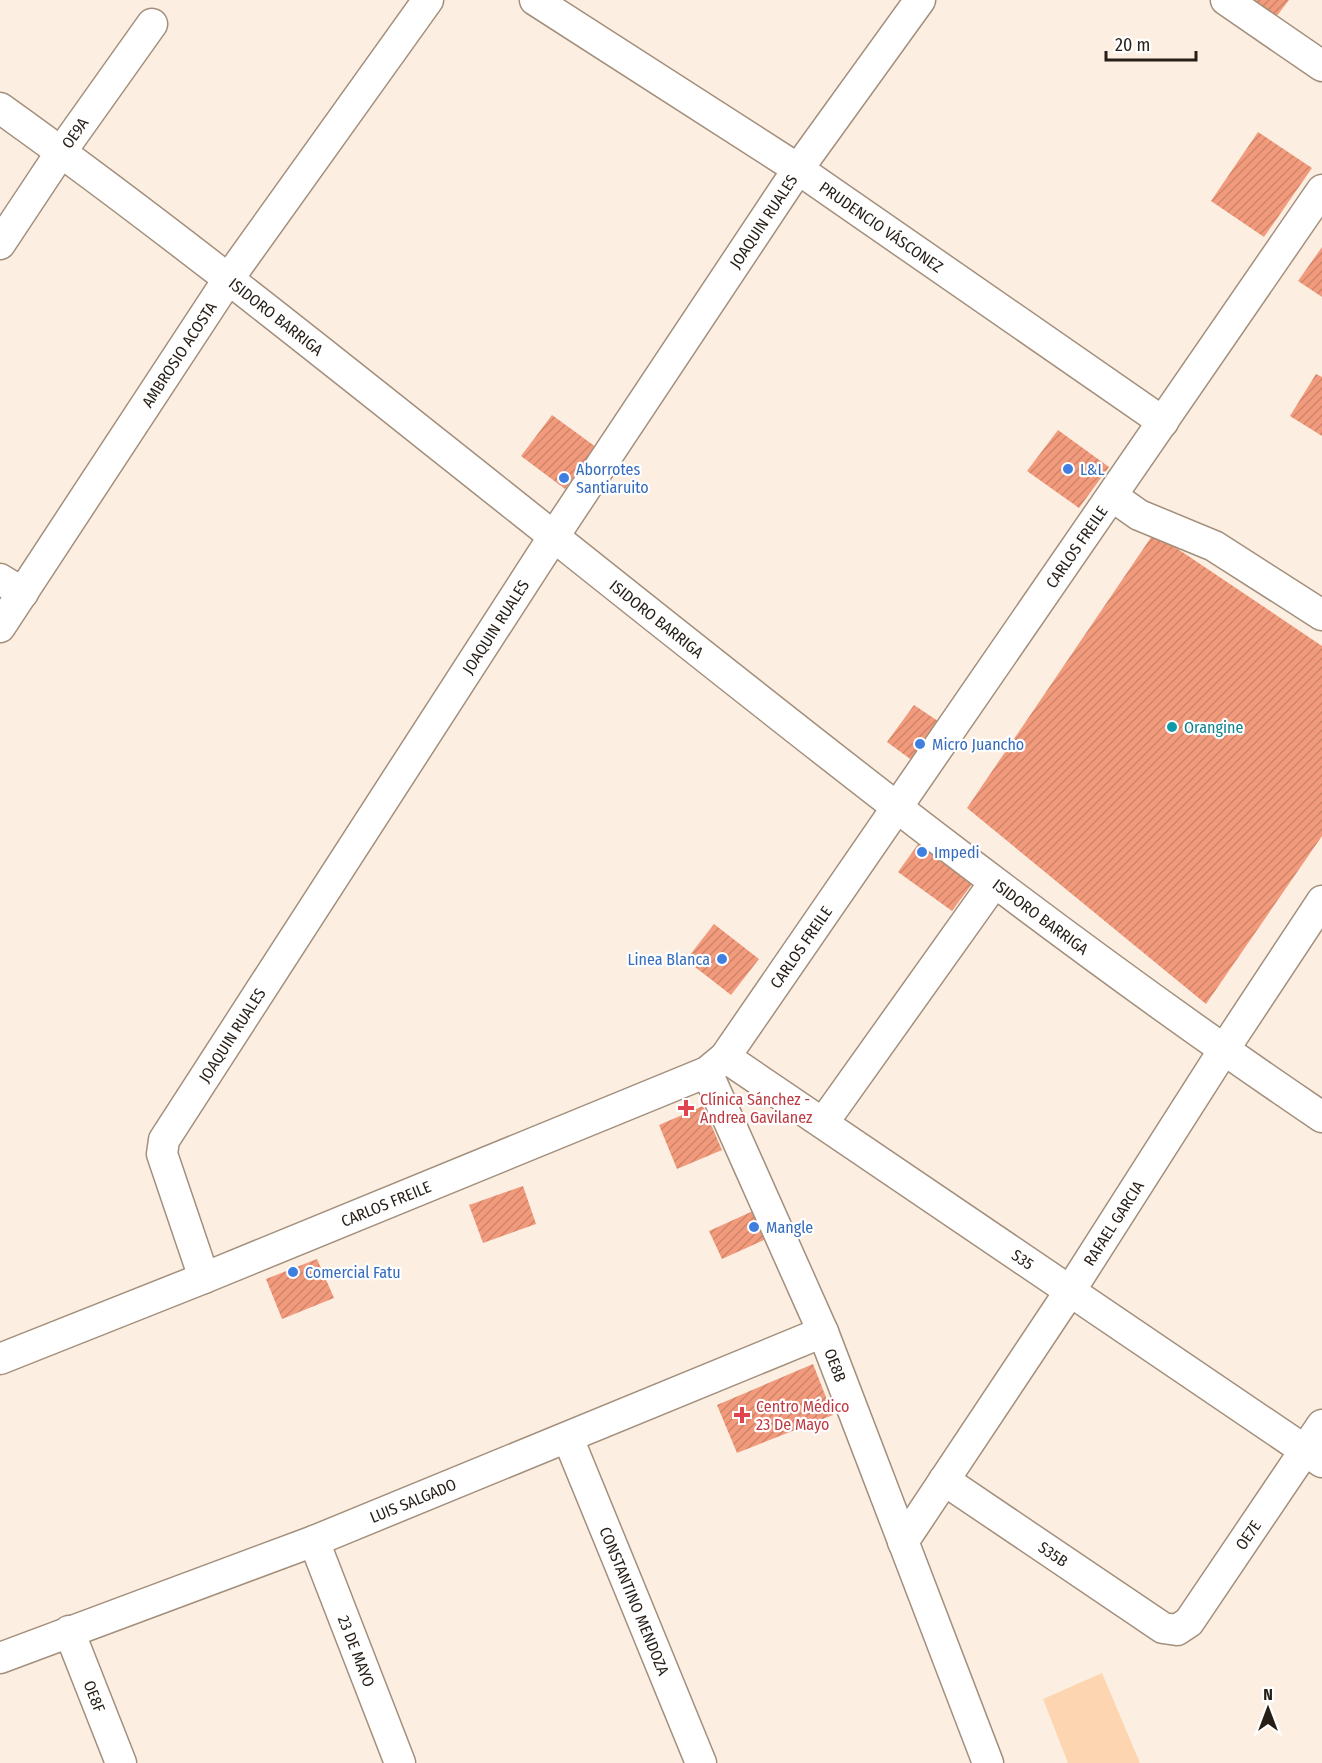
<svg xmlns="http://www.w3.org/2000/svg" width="1322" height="1763" font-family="'Fira Sans Condensed',sans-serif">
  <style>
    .grass { fill: #fdd6b1 }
    .building { fill: url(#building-hatch) }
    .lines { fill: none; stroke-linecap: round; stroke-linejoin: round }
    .minor-casing { stroke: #a38f7c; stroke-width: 33 }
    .minor { stroke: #fff; stroke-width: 30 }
    .shop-dot { fill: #3f7fe0; stroke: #fff; stroke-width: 2 }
    .culture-dot { fill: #0f9aa8; stroke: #fff; stroke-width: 2 }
    .health-dot { fill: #e0444e; stroke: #fff; stroke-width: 2 }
    .labels { text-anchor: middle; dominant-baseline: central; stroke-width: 4.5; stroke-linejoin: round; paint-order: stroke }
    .street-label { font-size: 16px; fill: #261e17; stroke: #fff }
    .shop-label { font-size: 16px; fill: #366cbe; stroke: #fff; text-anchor: start }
    .culture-label { font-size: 16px; fill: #0d838f; stroke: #fff; text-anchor: start }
    .health-label { font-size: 16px; fill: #be3a42; stroke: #fff; text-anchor: start }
  </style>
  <defs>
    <pattern id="building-hatch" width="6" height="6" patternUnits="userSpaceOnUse" patternTransform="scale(1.5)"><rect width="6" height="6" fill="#f29a7c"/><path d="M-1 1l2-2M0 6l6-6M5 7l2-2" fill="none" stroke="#cf846a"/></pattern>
  </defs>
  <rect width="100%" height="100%" fill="#fcefe2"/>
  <polygon class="grass" points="1102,1673 1140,1763 1068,1763 1043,1699"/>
  <g class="building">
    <polygon points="1245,0 1289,0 1273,21"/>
    <polygon points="1258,132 1312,168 1264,237 1211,201"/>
    <polygon points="1322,247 1322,297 1298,281"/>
    <polygon points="1316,374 1322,377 1322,436 1290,416"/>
    <polygon points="552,415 596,447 565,489 521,456"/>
    <polygon points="1058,430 1109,467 1079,508 1027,471"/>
    <polygon points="1154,533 1322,646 1322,836 1206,1004 967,808"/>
    <polygon points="914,705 941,723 913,761 887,742"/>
    <polygon points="921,840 975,880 952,911 898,872"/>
    <polygon points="714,924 759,959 731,995 686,960"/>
    <polygon points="703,1106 722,1150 677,1169 659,1125"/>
    <polygon points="523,1186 536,1224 483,1243 469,1205"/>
    <polygon points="753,1211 766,1239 722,1259 709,1231"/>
    <polygon points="317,1259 334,1298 282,1319 266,1279"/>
    <polygon points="813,1364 833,1415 737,1453 717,1405"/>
  </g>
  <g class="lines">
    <g class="minor-casing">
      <g id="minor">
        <path id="s1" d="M535,0L798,169L1163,422"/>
        <polyline points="1226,0 1322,66"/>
        <path id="s2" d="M0,108C147,213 289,326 431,439C724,671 1012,908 1322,1117"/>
        <path id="s3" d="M0,244L61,152L152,24"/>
        <polyline points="1112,496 1139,515 1214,546 1322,615"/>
        <polyline points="0,579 23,593"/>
        <path id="s4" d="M0,627L229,278L428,0"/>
        <path id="s5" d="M725,1057L1322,1462"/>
        <path id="s6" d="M707,1072L823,1332L988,1763"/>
        <polyline points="823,1123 994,883"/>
        <path id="s7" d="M204,1278L162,1154L164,1140L554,536L798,169L920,0"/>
        <path id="s8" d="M0,1359L204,1278L707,1072L725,1057L1322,190"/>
        <path id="s9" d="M568,1438L701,1763"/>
        <path id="s10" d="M944,1480L1163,1628L1177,1630L1189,1622L1322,1425"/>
        <path id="s11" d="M314,1541L400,1763"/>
        <path id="s12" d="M903,1542L1070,1291L1223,1051L1322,901"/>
        <path id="s13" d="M69,1631L121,1763"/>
        <path id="s14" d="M0,1658L314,1541L823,1332"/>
      </g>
    </g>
    <use href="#minor" class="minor"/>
  </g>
  <g class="shop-dot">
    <circle cx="1068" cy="469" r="6"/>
    <circle cx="564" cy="478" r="6"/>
    <circle cx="920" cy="744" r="6"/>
    <circle cx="922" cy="852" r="6"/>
    <circle cx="722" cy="959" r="6"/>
    <circle cx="754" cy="1227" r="6"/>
    <circle cx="293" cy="1272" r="6"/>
  </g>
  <circle class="culture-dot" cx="1172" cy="727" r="6"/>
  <g class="health-dot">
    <path d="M683 1099h6v6h6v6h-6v6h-6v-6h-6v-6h6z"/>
    <path d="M739 1406h6v6h6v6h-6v6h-6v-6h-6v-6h6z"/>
  </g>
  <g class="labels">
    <g class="street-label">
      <text stroke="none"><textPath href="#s3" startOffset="134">OE9A</textPath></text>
      <text stroke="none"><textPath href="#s7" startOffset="1242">JOAQUIN RUALES</textPath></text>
      <text stroke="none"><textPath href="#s1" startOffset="414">PRUDENCIO VÁSCONEZ</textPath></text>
      <text stroke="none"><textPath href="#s2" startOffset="346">ISIDORO BARRIGA</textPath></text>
      <text stroke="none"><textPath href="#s4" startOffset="326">AMBROSIO ACOSTA</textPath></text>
      <text stroke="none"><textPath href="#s8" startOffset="1406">CARLOS FREILE</textPath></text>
      <text stroke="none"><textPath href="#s2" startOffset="832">ISIDORO BARRIGA</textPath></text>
      <text stroke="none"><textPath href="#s7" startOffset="756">JOAQUIN RUALES</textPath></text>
      <text stroke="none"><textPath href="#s2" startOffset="1318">ISIDORO BARRIGA</textPath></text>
      <text stroke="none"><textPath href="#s8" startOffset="920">CARLOS FREILE</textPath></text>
      <text stroke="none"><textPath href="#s7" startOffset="270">JOAQUIN RUALES</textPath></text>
      <text stroke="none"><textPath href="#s8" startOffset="416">CARLOS FREILE</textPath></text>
      <text stroke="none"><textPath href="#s12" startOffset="382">RAFAEL GARCIA</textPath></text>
      <text stroke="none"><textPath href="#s5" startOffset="360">S35</textPath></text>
      <text stroke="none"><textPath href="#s6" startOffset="320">OE8B</textPath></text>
      <text stroke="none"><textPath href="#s14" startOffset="442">LUIS SALGADO</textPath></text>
      <text stroke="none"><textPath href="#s10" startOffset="398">OE7E</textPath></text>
      <text stroke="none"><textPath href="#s10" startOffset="132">S35B</textPath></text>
      <text stroke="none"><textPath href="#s9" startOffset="176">CONSTANTINO MENDOZA</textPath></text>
      <text stroke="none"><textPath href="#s11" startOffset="118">23 DE MAYO</textPath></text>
      <text stroke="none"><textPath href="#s13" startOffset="70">OE8F</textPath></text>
    </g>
    <g class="shop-label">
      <text x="576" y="469">Aborrotes<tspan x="576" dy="18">Santiaruito</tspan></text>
      <text x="1080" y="469">L&amp;L</text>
      <text x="932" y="744">Micro Juancho</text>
      <text x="934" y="852">Impedi</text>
      <text x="710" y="959" text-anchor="end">Linea Blanca</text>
      <text x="766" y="1227">Mangle</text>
      <text x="305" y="1272">Comercial Fatu</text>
    </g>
    <g class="culture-label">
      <text x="1184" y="727">Orangine</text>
    </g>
    <g class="health-label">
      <text x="700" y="1099">Clínica Sánchez -<tspan x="700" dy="18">Andrea Gavilanez</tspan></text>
      <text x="756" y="1406">Centro Médico<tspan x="756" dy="18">23 De Mayo</tspan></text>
    </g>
  </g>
  <g transform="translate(1268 1709)" stroke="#ffffff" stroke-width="4.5" paint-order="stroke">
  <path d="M0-4.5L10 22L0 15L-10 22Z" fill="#261e17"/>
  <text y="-9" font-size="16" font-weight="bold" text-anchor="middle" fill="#261e17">N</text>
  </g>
  <path d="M1106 51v9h90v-9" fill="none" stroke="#261e17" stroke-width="3"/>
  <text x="1115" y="51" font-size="18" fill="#261e17" stroke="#ffffff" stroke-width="4.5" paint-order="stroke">20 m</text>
</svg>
